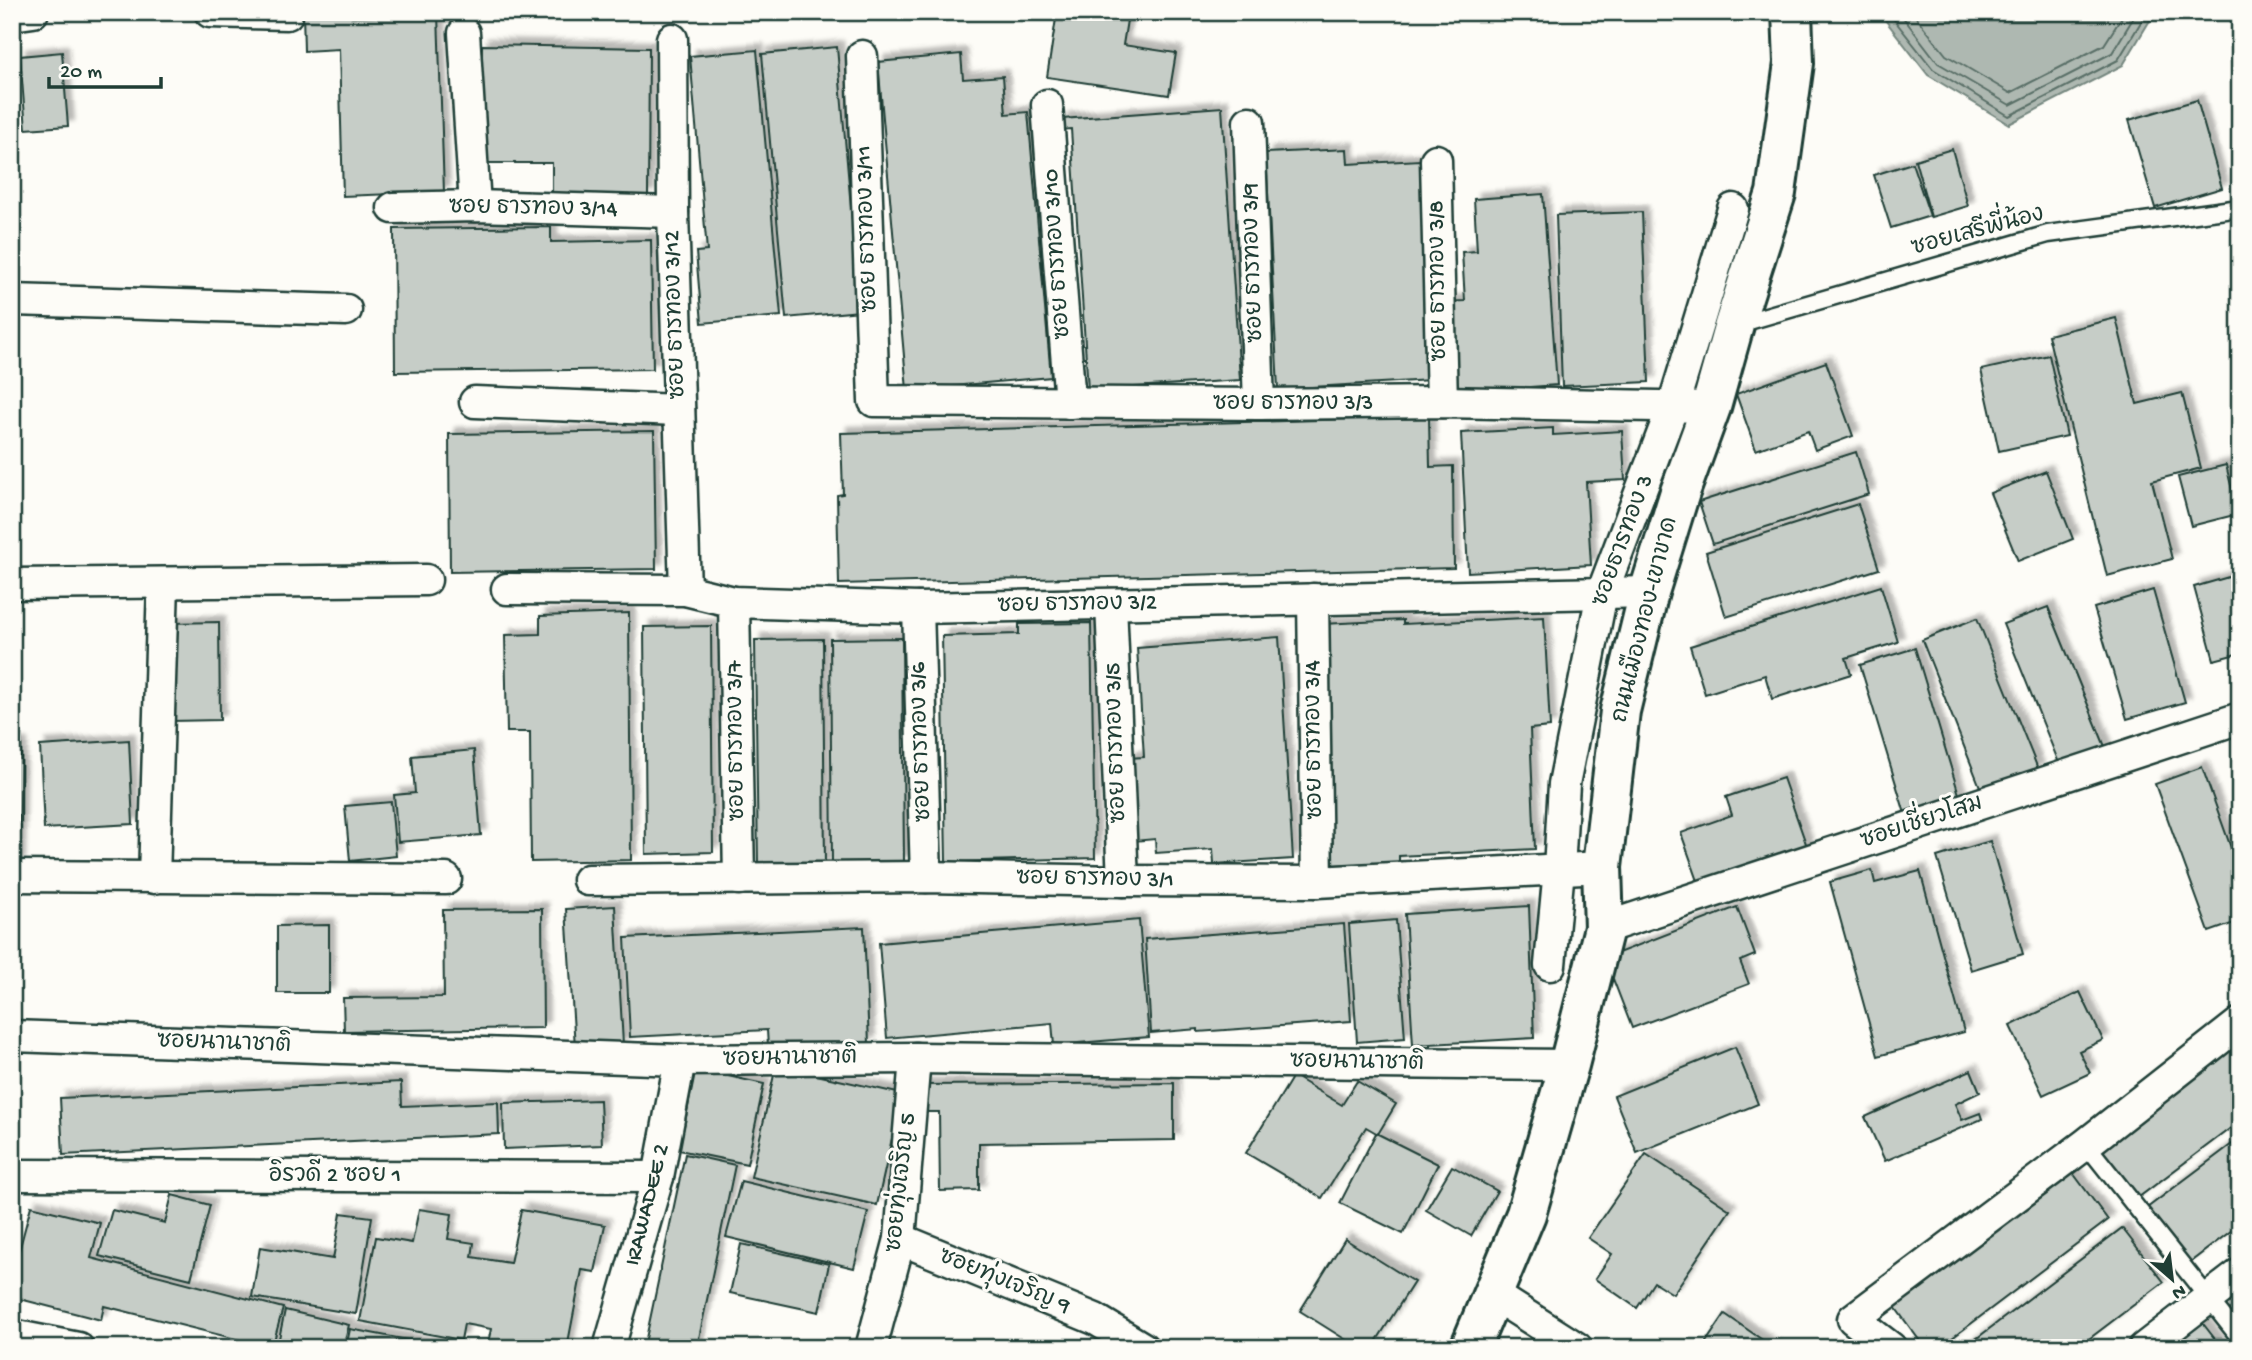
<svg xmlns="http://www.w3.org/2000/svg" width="2252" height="1360" font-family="'Gochi Hand','Playpen Sans Thai',sans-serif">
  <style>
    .water { fill: #aeb8b1; stroke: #75877f; stroke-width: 2 }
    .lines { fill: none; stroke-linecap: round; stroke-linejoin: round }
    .shore { stroke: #586e66; stroke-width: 2 }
    .building { fill: #c6cdc7; stroke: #1f3d34; stroke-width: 2; filter: url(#shadow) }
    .lane-casing { stroke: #1f3d34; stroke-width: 21 }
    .street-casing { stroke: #1f3d34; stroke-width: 35 }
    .secondary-casing { stroke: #1f3d34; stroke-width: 44 }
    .lane { stroke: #fdfcf7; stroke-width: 16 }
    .street { stroke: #fdfcf7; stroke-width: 30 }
    .secondary { stroke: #fdfcf7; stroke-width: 38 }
    .labels { text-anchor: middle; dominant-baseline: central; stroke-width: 6; stroke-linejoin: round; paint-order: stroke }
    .street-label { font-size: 23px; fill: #1f3d34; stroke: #fdfcf7 }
  </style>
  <defs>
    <filter id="shadow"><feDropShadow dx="6" dy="-6" stdDeviation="2" flood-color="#0004"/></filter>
  </defs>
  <rect width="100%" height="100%" fill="#fdfcf7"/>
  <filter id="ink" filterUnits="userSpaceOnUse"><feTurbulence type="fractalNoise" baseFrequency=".0143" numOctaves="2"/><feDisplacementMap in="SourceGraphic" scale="14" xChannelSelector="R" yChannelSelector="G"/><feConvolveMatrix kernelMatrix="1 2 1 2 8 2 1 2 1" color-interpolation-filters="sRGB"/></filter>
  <g filter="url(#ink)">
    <polygon class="water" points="1879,12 2155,12 2123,65 2009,124 1928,75"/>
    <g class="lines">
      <g class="shore">
        <polyline points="1888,12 1933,69 2009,116 2118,60 2147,12"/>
        <polyline points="1899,12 1938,63 2010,105 2112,53 2137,12"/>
        <polyline points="1912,12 1946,55 2010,93 2104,45 2125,12"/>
      </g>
    </g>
    <g class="building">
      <polygon points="303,12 352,12 352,17 438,14 444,192 343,196 339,49 304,51"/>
      <polygon points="1057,12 1128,14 1123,45 1176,53 1169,95 1047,77"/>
      <polygon points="482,45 649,48 648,196 552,196 552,163 481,163"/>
      <polygon points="837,47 860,311 786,318 762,54"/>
      <polygon points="757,50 781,316 702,323 696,252 707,251 690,56"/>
      <polygon points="62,52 68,126 26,129 20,56"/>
      <polygon points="961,54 963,79 1003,76 1006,114 1028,112 1051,377 907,390 878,62"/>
      <polygon points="2197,100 2222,188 2155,208 2129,120"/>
      <polygon points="1222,107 1240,380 1088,390 1071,129 1062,130 1062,119"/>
      <polygon points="1347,149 1348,164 1420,160 1431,380 1278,389 1266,153"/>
      <polygon points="1952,149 1968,206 1931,217 1915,160"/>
      <polygon points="1912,163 1930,216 1891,228 1874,175"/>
      <polygon points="1543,194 1557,385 1449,393 1443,302 1465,301 1462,252 1477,251 1474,199"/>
      <polygon points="1642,212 1649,382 1562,386 1556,215"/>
      <polygon points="551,227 551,242 651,240 653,369 395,372 394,229"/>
      <polygon points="2116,318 2137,404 2182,393 2201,468 2152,481 2172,559 2107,576 2048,335"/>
      <polygon points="2049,355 2067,436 1999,451 1981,370"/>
      <polygon points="1826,362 1853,436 1815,450 1808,431 1756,450 1736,394"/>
      <polygon points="1429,417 1430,467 1453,466 1454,568 839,584 837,495 843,494 841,433"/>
      <polygon points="1553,428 1553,435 1622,431 1625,480 1586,482 1591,565 1468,572 1461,433"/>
      <polygon points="654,431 656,569 450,572 449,434"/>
      <polygon points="1856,452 1869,494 1713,544 1699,502"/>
      <polygon points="2226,465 2238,514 2191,526 2178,477"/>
      <polygon points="2046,471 2073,539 2018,561 1990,493"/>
      <polygon points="1858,504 1879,569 1726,617 1706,552"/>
      <polygon points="2232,576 2240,603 2240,653 2214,660 2194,587"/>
      <polygon points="1881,586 1898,642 1846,658 1851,674 1772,699 1765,675 1705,694 1690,646"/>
      <polygon points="2153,590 2185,702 2127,719 2094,608"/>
      <polygon points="2048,607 2106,749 2061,768 2003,624"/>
      <polygon points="629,613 631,860 531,862 530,732 507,732 505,635 540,634 540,616"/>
      <polygon points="1544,617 1550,727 1530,729 1535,849 1399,856 1399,862 1333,865 1322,624 1403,620 1403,624"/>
      <polygon points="1977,618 2038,769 1982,792 1922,640"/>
      <polygon points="219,622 220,720 171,721 171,623"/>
      <polygon points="1091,623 1095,858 946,862 942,636 1019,634 1019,624"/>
      <polygon points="711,626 713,852 646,854 644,627"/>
      <polygon points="1279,637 1293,859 1214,864 1213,849 1156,853 1155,839 1134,841 1128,758 1144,757 1137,648"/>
      <polygon points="902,638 904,862 832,863 830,639"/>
      <polygon points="823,639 825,866 758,867 755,640"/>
      <polygon points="1915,648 1961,801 1906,817 1860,665"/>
      <polygon points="129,740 133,824 44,829 40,746"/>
      <polygon points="12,745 21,745 19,864 12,864"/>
      <polygon points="474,750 481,835 398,842 394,795 415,793 412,756"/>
      <polygon points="2202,767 2240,873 2240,921 2209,932 2155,784"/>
      <polygon points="1783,778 1811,858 1703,895 1681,833 1732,815 1726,797"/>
      <polygon points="391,802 396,856 350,861 345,806"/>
      <polygon points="1990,841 2023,954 1971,970 1937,857"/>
      <polygon points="1872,870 1875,883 1920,871 1964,1032 1878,1056 1830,882"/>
      <polygon points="615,906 623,1044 575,1047 566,909"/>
      <polygon points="1529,906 1534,1038 1413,1045 1405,914"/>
      <polygon points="1737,907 1755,955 1740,961 1749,984 1632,1028 1605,958"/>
      <polygon points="542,909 543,1028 344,1031 343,998 444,997 443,910"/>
      <polygon points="1139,920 1149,1037 1054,1045 1052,1023 887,1038 879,943"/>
      <polygon points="1396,920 1405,1038 1357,1042 1349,924"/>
      <polygon points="1344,924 1351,1021 1198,1032 1198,1029 1151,1033 1145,939"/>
      <polygon points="329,925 329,993 277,993 277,926"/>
      <polygon points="864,927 869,1043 768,1047 767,1030 630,1037 625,938"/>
      <polygon points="2080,992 2103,1040 2079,1051 2090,1073 2043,1095 2010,1026"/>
      <polygon points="2240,1036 2240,1121 2135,1200 2094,1146"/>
      <polygon points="1735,1047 1758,1104 1637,1153 1614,1096"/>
      <polygon points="776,1066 902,1094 877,1205 751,1177"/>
      <polygon points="696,1069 764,1084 747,1164 679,1150"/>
      <polygon points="1971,1070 1980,1092 1955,1104 1962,1120 1980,1113 1982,1119 1885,1161 1865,1117"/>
      <polygon points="1293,1076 1342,1105 1357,1081 1396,1104 1378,1134 1366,1127 1322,1198 1246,1153"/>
      <polygon points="401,1082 402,1106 498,1102 499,1134 63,1155 60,1098"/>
      <polygon points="1174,1083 1174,1140 979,1143 979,1190 940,1191 939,1112 920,1112 920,1085"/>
      <polygon points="600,1100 602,1145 504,1149 503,1103"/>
      <polygon points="1376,1133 1438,1164 1403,1234 1340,1203"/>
      <polygon points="2240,1138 2240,1224 2189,1263 2147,1208"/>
      <polygon points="685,1154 735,1165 697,1348 644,1348"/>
      <polygon points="1646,1154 1730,1210 1673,1294 1654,1282 1637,1308 1595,1279 1612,1254 1588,1238"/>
      <polygon points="2067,1165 2108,1220 1939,1348 1925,1348 1889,1299"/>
      <polygon points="1452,1166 1497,1191 1471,1236 1426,1210"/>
      <polygon points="741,1181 868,1212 854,1268 726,1237"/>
      <polygon points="172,1195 210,1205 191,1279 99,1256 112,1210 165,1223"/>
      <polygon points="31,1206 100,1223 91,1258 283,1308 272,1348 104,1306 101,1320 12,1297 12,1277"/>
      <polygon points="419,1209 452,1214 448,1239 474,1243 472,1257 510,1263 521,1210 605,1225 595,1272 582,1270 567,1348 487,1348 491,1329 464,1324 461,1340 360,1321 376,1237 412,1243"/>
      <polygon points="341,1213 372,1217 356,1314 252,1297 260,1247 333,1259"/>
      <polygon points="2122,1228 2164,1282 2077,1348 1964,1348"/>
      <polygon points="1345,1239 1414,1282 1372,1348 1359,1348 1300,1311"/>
      <polygon points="741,1244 829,1264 819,1312 730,1293"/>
      <polygon points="2240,1287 2240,1338 2215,1305"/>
      <polygon points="285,1310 349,1325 343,1348 277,1348"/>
      <polygon points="1725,1314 1774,1348 1702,1348"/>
      <polygon points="2201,1321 2222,1348 2165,1348"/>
      <polygon points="350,1329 450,1348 346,1348"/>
    </g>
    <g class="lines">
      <g class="lane-casing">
        <g id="lane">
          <polyline points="1735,325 2048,234 2240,208"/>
          <polyline points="2086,1144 2240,1338"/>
        </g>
      </g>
      <g class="street-casing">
        <g id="street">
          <polyline points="210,12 287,14"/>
          <polyline points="12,15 33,12"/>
          <polyline points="464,33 475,206"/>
          <polyline points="672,39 673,212 685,590"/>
          <polyline points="862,56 874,401 1259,404 1442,402 1711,407"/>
          <polyline points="1047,105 1070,403"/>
          <polyline points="1249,122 1259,404"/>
          <polyline points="1436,160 1442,402"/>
          <polyline points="393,208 475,206 673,212"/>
          <polyline points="12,300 346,310"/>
          <polyline points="475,402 679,410"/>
          <polyline points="12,584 426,580"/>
          <polyline points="507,589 685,590 734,602 918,608 1649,592"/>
          <polyline points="1313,599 1317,882"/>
          <polyline points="734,602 739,879"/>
          <polyline points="1111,604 1123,881"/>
          <polyline points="918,608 926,877"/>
          <polyline points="12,876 446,879"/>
          <polyline points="154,878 163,583"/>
          <polyline points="588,880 926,877 1123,881 1317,882 1602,867"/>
          <polyline points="1604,928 2240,718"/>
          <polyline points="1550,965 1559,869 1564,784 1602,593 1673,406 1733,209"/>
          <polyline points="12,1036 680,1060 915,1058 1569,1065"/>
          <polyline points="12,1175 658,1177"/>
          <polyline points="900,1239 1095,1319 1143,1348"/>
          <polyline points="1494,1295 1577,1348"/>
          <polyline points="12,1335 78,1348"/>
          <polyline points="609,1348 658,1177 680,1060"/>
          <polyline points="871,1348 900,1239 915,1058"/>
          <polyline points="1891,1348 1853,1319 2086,1144 2240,1023"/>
          <polyline points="2144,1348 2240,1274"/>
        </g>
      </g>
      <g class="secondary-casing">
        <polyline id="secondary" points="1470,1348 1526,1214 1569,1065 1604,928 1602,867 1620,711 1649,592 1680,492 1711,407 1734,325 1776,193 1794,63 1792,12"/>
      </g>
      <use href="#lane" class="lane"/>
      <use href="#street" class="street"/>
      <use href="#secondary" class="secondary"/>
    </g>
  </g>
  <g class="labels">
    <g class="street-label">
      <text transform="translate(533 209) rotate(1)">ซอย ธารทอง 3/14</text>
      <text transform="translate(868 229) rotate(-92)">ซอย ธารทอง 3/11</text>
      <text transform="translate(1978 232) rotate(-15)">ซอยเสรีพี่น้อง</text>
      <text transform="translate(1058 254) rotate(-94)">ซอย ธารทอง 3/10</text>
      <text transform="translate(1254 263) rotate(-92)">ซอย ธารทอง 3/9</text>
      <text transform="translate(1439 281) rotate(-91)">ซอย ธารทอง 3/8</text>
      <text transform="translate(676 315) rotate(-92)">ซอย ธารทอง 3/12</text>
      <text x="1293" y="404">ซอย ธารทอง 3/3</text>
      <text transform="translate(1624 541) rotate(-70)">ซอยธารทอง 3</text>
      <text transform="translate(1077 605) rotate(-1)">ซอย ธารทอง 3/2</text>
      <text transform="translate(1646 620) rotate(-76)">ถนนเมืองทอง-เขาขาด</text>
      <text transform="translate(1315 740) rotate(-91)">ซอย ธารทอง 3/4</text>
      <text transform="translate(737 741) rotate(-91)">ซอย ธารทอง 3/7</text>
      <text transform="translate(922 742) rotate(-92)">ซอย ธารทอง 3/6</text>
      <text transform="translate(1117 743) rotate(-92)">ซอย ธารทอง 3/5</text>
      <text transform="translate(1922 823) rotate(-18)">ซอยเชี่ยวโสม</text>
      <text transform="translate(1095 880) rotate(1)">ซอย ธารทอง 3/1</text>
      <text transform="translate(224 1044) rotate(2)">ซอยนานาชาติ</text>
      <text transform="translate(790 1059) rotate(-1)">ซอยนานาชาติ</text>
      <text transform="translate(1357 1063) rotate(1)">ซอยนานาชาติ</text>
      <text x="335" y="1176">อิรวดี 2 ซอย 1</text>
      <text transform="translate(902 1183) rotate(-84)">ซอยทุ่งเจริญ 5</text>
      <text transform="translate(648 1205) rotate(-76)">IRAWADEE 2</text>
      <text transform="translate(1004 1282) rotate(22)">ซอยทุ่งเจริญ 9</text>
    </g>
  </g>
  <rect width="2252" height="1360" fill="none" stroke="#fdfcf7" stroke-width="42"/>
  <rect x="21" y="21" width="2210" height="1318" fill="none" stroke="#1f3d34" stroke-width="2.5" filter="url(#ink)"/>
  <g transform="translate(2172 1279) rotate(152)" stroke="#fdfcf7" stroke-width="5" paint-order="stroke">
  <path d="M0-5L12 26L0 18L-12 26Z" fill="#1f3d34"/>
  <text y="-10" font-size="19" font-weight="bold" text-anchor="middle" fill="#1f3d34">N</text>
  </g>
  <path d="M49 77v10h112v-10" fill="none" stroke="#1f3d34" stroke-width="3.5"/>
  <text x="60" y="77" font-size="21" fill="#1f3d34" stroke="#fdfcf7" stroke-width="5" paint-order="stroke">20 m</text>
</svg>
